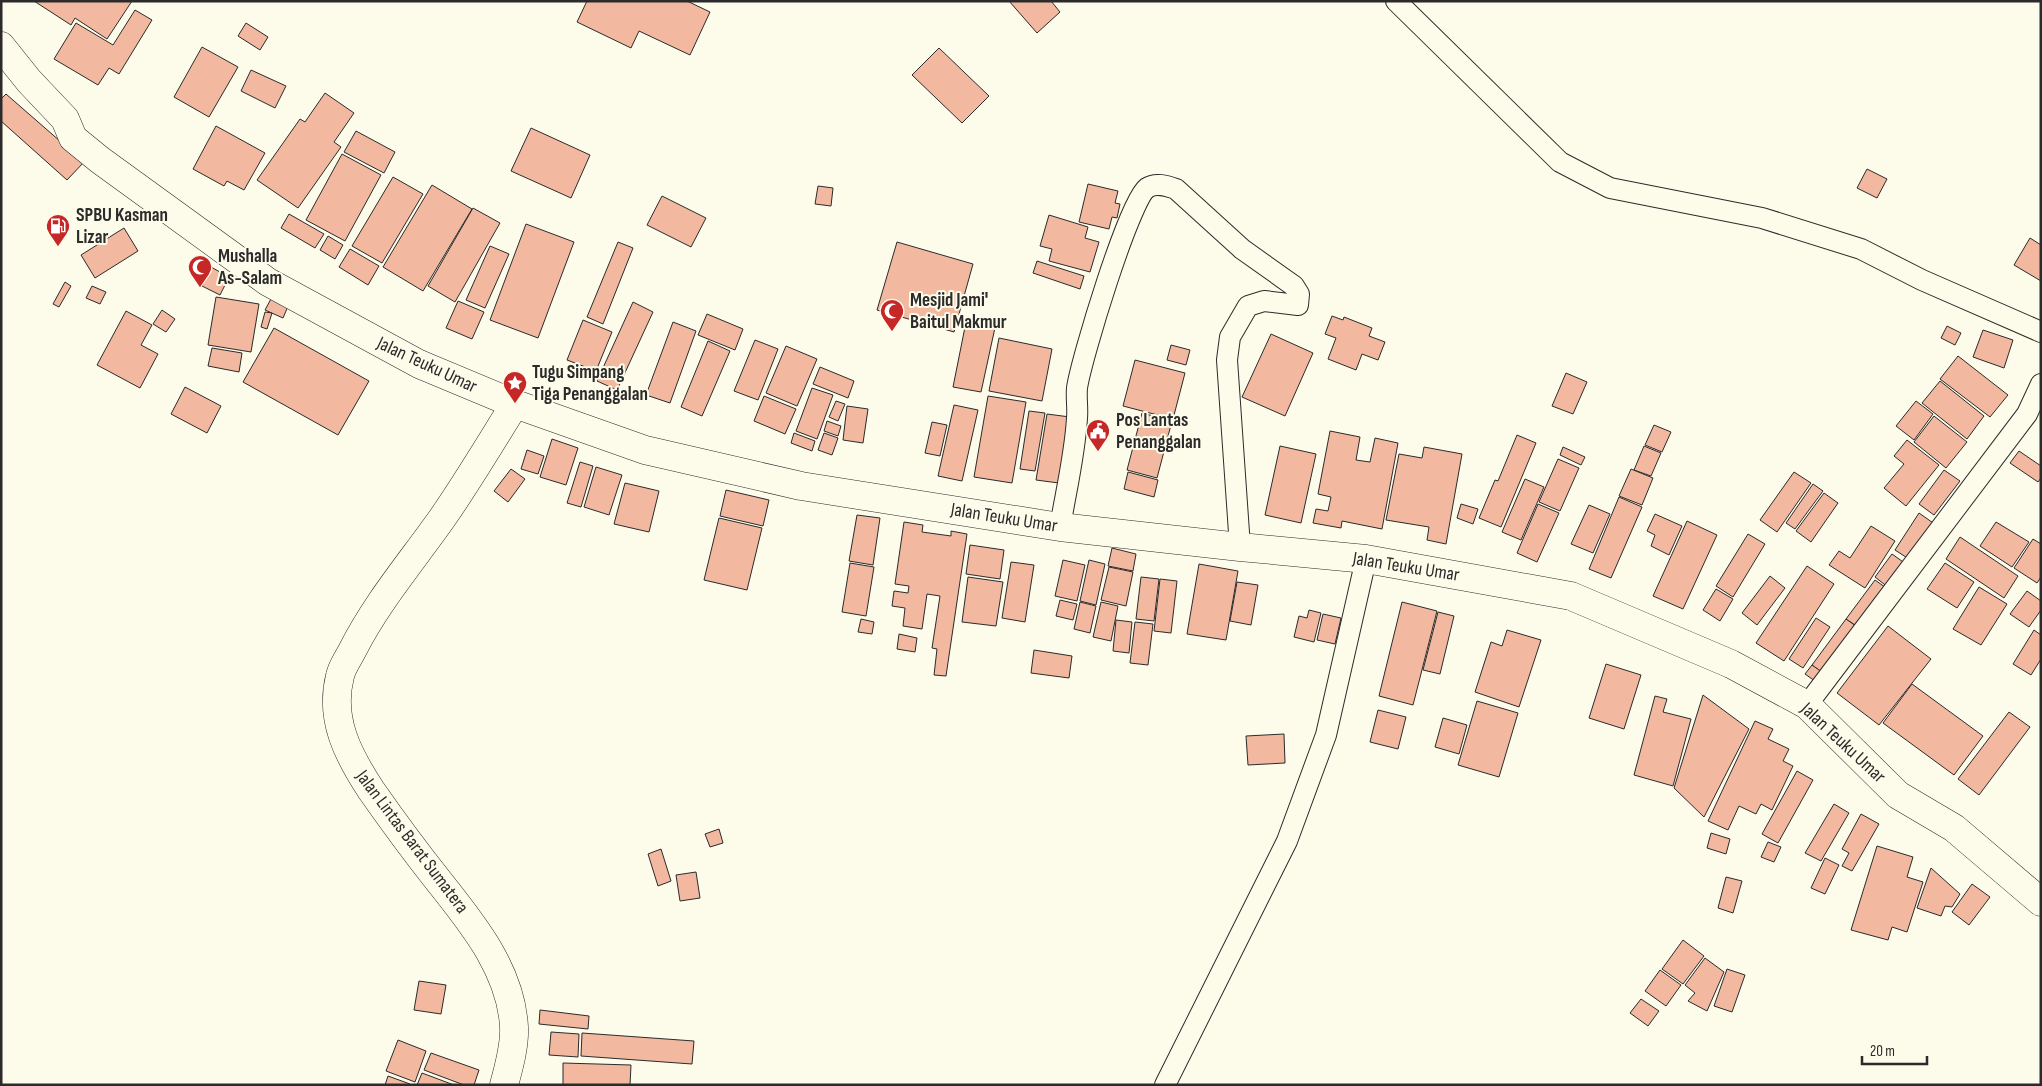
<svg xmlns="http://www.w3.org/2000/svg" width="2042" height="1086" font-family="'Sofia Sans Condensed',sans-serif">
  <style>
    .building { fill: #f2b8a0; stroke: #2b2b2b }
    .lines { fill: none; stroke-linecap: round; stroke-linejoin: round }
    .minor-casing { stroke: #2b2b2b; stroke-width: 22 }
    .trunk-casing { stroke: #2b2b2b; stroke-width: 29 }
    .minor { stroke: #fdfbea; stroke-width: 20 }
    .trunk { stroke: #fdfbea; stroke-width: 28 }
    .labels { text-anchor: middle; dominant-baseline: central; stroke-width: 4; stroke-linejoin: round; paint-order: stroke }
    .poi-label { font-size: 19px; font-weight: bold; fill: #2b2b2b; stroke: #fdfbea; text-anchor: start }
    .street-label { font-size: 19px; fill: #2b2b2b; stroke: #fdfbea }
  </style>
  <rect width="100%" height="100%" fill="#fdfbea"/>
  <g class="building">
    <polygon points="34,1 132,1 107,39 75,18 71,25"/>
    <polygon points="587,1 687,1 710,12 690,55 639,31 631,48 577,22"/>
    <polygon points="1009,1 1051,1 1060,12 1037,33"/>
    <polygon points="135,10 152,20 119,74 109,68 98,85 54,59 76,23 113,45"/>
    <polygon points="246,23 268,37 260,50 238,36"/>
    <polygon points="202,47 238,67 209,117 174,97"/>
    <polygon points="939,48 989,96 962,123 912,75"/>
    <polygon points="251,70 286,86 275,108 241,91"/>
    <polygon points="325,93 354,113 334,142 341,147 298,208 257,180 300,119 305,122"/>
    <polygon points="6,94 84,162 67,180 1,121 1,99"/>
    <polygon points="216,126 265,153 244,190 227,181 224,186 193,169"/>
    <polygon points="531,128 590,155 571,198 511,171"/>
    <polygon points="356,131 395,152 384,173 344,152"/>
    <polygon points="342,154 381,175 345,241 306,220"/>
    <polygon points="1867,169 1887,179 1877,198 1857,188"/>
    <polygon points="393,177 423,194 382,263 352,246"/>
    <polygon points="1088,184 1118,191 1115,203 1120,204 1117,218 1112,217 1109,229 1079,222"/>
    <polygon points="432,185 472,209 423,291 383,267"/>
    <polygon points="818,186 833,188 831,206 815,204"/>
    <polygon points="662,196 706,218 691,247 647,225"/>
    <polygon points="473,208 500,223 455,302 428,286"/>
    <polygon points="289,214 324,234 315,248 281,228"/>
    <polygon points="1049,215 1088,227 1085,238 1099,242 1090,272 1049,261 1052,249 1040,246"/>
    <polygon points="526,224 574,242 538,338 490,320"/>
    <polygon points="124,228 138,251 95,278 81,255"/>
    <polygon points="328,236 343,245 335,259 320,250"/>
    <polygon points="2030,238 2041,245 2041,281 2014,265"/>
    <polygon points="618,242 633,248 603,324 587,317"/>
    <polygon points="897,242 973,264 954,332 877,310"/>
    <polygon points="490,246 509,254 485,308 466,300"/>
    <polygon points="350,249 379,266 368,285 339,267"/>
    <polygon points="1037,261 1084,276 1080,289 1033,273"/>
    <polygon points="211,267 229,277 220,295 202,286"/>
    <polygon points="65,282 71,286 59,307 53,304"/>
    <polygon points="92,286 106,292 100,304 86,298"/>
    <polygon points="216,297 259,304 251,352 208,345"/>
    <polygon points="272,297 289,304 283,318 265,310"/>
    <polygon points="458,301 484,312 472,339 446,328"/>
    <polygon points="633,302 653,312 617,390 597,381"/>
    <polygon points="162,310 175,319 166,332 153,324"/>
    <polygon points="126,311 152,325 141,345 158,354 140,388 97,365"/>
    <polygon points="265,312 272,313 267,329 261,327"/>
    <polygon points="707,314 743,329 735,350 698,335"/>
    <polygon points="1332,316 1343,320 1344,317 1372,328 1369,336 1385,342 1378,360 1362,354 1356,370 1328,359 1336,338 1325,334"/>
    <polygon points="967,317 996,323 981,392 953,387"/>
    <polygon points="583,320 612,332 596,371 567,360"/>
    <polygon points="673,322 696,331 670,403 646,395"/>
    <polygon points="1947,326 1961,333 1955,345 1941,338"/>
    <polygon points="274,328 369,381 338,435 243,382"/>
    <polygon points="1983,330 2013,340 2004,368 1973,357"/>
    <polygon points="1271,334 1313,353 1285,416 1242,397"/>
    <polygon points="999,338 1052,349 1042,401 989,391"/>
    <polygon points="755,340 778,349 758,400 734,391"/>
    <polygon points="708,341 730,351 702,416 681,407"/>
    <polygon points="1171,345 1190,350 1186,365 1167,360"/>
    <polygon points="786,346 817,359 797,406 766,393"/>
    <polygon points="212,348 242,353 239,372 208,366"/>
    <polygon points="1958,356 2008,395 1990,417 1940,379"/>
    <polygon points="1135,360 1185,373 1173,419 1123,406"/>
    <polygon points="820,367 854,381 848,398 813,384"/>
    <polygon points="1566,373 1587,382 1573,414 1552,406"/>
    <polygon points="1940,381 1984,416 1967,439 1922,403"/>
    <polygon points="185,387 221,406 207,433 171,414"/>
    <polygon points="812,388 833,395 817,439 796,431"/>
    <polygon points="764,396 796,409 785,434 754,421"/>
    <polygon points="988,396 1026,402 1012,483 974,477"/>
    <polygon points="836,401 845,404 838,421 829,417"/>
    <polygon points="1916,401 1933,414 1914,440 1896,426"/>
    <polygon points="954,405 978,410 962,481 938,476"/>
    <polygon points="847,406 868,409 863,443 843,440"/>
    <polygon points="1029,411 1045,413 1035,471 1020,469"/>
    <polygon points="1142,413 1172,421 1157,478 1127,470"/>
    <polygon points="1047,414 1070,417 1059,483 1036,480"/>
    <polygon points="1934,416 1967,442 1946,468 1914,442"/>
    <polygon points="827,421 841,426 838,436 824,431"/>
    <polygon points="932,422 947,425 940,456 925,453"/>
    <polygon points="1654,425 1671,432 1662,452 1645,445"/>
    <polygon points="1330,431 1360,437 1356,460 1370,462 1375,438 1398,443 1382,529 1342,521 1341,528 1313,523 1316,509 1328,511 1331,497 1318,494"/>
    <polygon points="794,433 815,441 812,451 791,443"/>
    <polygon points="824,433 838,438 832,455 818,450"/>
    <polygon points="1517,435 1536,443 1501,527 1479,518 1495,480 1498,481"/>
    <polygon points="552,439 578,448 566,485 540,477"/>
    <polygon points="1907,440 1939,465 1906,506 1884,488 1904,464 1894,456"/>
    <polygon points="1280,446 1316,454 1301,523 1265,515"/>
    <polygon points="1644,446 1661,453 1651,476 1634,470"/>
    <polygon points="1424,447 1462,454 1446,544 1427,540 1429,527 1386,520 1399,454 1422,458"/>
    <polygon points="1563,447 1585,457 1581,465 1560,455"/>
    <polygon points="527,450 544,456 538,474 521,469"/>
    <polygon points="2019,451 2041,466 2041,478 2038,482 2010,463"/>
    <polygon points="1558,459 1579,468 1560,511 1539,502"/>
    <polygon points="580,462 593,466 581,507 567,503"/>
    <polygon points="596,467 622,475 609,515 584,507"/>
    <polygon points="511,469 525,479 508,502 494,491"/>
    <polygon points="1631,469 1653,478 1642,505 1619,496"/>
    <polygon points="1944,470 1960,481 1934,515 1919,504"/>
    <polygon points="1128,472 1158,480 1154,497 1124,489"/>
    <polygon points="1794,472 1811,483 1777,532 1760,520"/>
    <polygon points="1525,479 1544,487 1521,540 1502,532"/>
    <polygon points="625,483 659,491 649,532 614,524"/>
    <polygon points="1813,484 1823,491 1795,529 1786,523"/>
    <polygon points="726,490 769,500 763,526 720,516"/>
    <polygon points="1824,493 1838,503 1811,542 1796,531"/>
    <polygon points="1619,497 1642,507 1611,578 1589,569"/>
    <polygon points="1461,504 1478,509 1473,524 1457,518"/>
    <polygon points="1538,504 1559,513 1537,562 1517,553"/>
    <polygon points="1589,505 1610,514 1593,553 1571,544"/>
    <polygon points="1919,513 1936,525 1912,561 1895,550"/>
    <polygon points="1655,514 1682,526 1669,555 1651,546 1655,535 1647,531"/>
    <polygon points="857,515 880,518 873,565 849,561"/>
    <polygon points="719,518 762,528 747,590 704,580"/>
    <polygon points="1687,521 1717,535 1683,609 1653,596"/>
    <polygon points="904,522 923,525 922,532 951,536 951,531 967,534 946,676 934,675 937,649 932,648 940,596 927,594 922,629 903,626 905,608 892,606 894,591 908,593 909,586 895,584"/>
    <polygon points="1996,522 2029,542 2012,567 1980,546"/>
    <polygon points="1871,526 1895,541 1865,588 1829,565 1839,551 1850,558"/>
    <polygon points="1748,534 1765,544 1733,597 1716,586"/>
    <polygon points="1960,537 2018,576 2004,598 1946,559"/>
    <polygon points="2033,539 2041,544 2041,577 2037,583 2014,568"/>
    <polygon points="970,545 1004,550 1000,579 966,574"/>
    <polygon points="1112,548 1136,554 1133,571 1108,566"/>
    <polygon points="1892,554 1906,564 1889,588 1875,577"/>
    <polygon points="1063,560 1085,565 1077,601 1055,596"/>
    <polygon points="1089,560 1105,564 1096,605 1080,601"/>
    <polygon points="1011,562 1034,565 1025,622 1002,618"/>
    <polygon points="850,563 874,567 866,616 842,612"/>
    <polygon points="1945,563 1974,582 1957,608 1927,589"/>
    <polygon points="1199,564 1238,571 1226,640 1187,634"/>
    <polygon points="1807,566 1834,584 1784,661 1756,643"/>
    <polygon points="1109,567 1133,572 1126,606 1101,600"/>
    <polygon points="1770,576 1785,588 1757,625 1742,613"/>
    <polygon points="968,577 1003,582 996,626 962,622"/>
    <polygon points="1141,577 1159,579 1154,621 1136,619"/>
    <polygon points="1160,579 1177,581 1171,633 1154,631"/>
    <polygon points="1875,580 1889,590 1861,629 1846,619"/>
    <polygon points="1237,582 1258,585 1251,625 1230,621"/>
    <polygon points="1979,587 2007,604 1981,645 1953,629"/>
    <polygon points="1716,589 1733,599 1720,621 1703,610"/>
    <polygon points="2027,591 2041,601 2041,610 2029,627 2010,614"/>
    <polygon points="1060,600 1077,604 1073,620 1056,616"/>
    <polygon points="1080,602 1096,606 1090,633 1074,629"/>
    <polygon points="1101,602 1118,606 1111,641 1093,637"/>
    <polygon points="1402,602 1437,611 1413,705 1379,696"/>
    <polygon points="1309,610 1321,613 1314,642 1294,637 1299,616 1307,618"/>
    <polygon points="1438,612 1454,616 1440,674 1423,670"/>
    <polygon points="1323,614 1341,618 1335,644 1317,640"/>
    <polygon points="1816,618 1830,627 1803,668 1789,659"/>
    <polygon points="861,619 874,622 872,634 858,632"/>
    <polygon points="1846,619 1860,629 1826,675 1812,665"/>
    <polygon points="1116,620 1132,622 1129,653 1113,651"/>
    <polygon points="1135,622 1153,624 1148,665 1130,663"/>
    <polygon points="1888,626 1931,659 1879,725 1837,693"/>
    <polygon points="1507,630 1541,640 1519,707 1475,692 1491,642 1502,646"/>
    <polygon points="2034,630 2041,635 2041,659 2031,675 2013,664"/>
    <polygon points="899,634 917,638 915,652 897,649"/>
    <polygon points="1034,650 1072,656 1069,678 1031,673"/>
    <polygon points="1606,664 1641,675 1624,729 1589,718"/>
    <polygon points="1812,665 1826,675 1819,684 1805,674"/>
    <polygon points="1912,684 1983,736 1954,775 1883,723"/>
    <polygon points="1703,695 1749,729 1704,817 1674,788"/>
    <polygon points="1655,696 1667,699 1663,712 1691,719 1673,786 1634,775"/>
    <polygon points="1477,701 1518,713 1499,777 1458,765"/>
    <polygon points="1378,710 1406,717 1398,749 1370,742"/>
    <polygon points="2009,712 2030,727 1979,795 1958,779"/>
    <polygon points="1443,718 1467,725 1459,754 1435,747"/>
    <polygon points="1755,721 1773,729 1768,739 1789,749 1783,761 1793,766 1772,810 1761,804 1756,814 1739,806 1728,830 1708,821"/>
    <polygon points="1284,734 1285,763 1248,765 1246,736"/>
    <polygon points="1797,771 1813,780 1778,843 1762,834"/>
    <polygon points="1834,804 1849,813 1821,861 1805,853"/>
    <polygon points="1861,814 1879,824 1852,871 1842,866 1849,853 1842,849"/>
    <polygon points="719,829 723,843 710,847 705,834"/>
    <polygon points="1711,833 1730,839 1726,854 1707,848"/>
    <polygon points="1768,842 1781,847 1774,862 1761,857"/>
    <polygon points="1877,846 1913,857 1907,877 1923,882 1907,932 1892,927 1888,940 1851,930"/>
    <polygon points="661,849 671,881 658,886 648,854"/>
    <polygon points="1825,858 1839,865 1825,894 1811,888"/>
    <polygon points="1931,868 1960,894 1952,907 1945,906 1941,916 1917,908"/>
    <polygon points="696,872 700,898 680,901 676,875"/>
    <polygon points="1726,877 1742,881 1733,913 1718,908"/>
    <polygon points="1972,884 1990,897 1969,925 1952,912"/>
    <polygon points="1683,940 1704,956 1683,984 1662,969"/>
    <polygon points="1705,958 1724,972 1707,1011 1688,1001 1695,993 1685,985"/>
    <polygon points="1727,969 1745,975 1732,1012 1714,1006"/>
    <polygon points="1660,970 1681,985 1666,1006 1645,991"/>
    <polygon points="419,981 446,985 441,1014 414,1010"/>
    <polygon points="1641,999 1659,1011 1648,1026 1630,1013"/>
    <polygon points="540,1010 589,1016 588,1029 539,1024"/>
    <polygon points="551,1032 579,1034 578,1057 549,1055"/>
    <polygon points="582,1033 694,1041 692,1064 581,1056"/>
    <polygon points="398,1040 426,1051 415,1082 386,1071"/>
    <polygon points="431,1053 479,1070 474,1085 464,1085 424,1070"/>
    <polygon points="563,1063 631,1065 630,1085 563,1085"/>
    <polygon points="422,1073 454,1085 417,1085"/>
    <polygon points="388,1076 410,1084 409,1085 385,1085"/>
  </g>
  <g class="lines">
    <g class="minor-casing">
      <g id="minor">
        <polyline points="1396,1 1560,162 1610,188 1762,218 1861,249 1922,280 2041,332"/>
        <path d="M1060,527C1066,491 1075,454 1077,418C1078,408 1076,398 1077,388C1081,360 1129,201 1147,188C1156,182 1167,186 1176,189L1242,249L1294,286L1299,294L1298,305L1264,301L1248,306L1230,337L1227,360L1240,547"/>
        <polyline points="1807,705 2027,414 2041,384"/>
        <polyline points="1165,1085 1287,841 1326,735 1366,559"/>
      </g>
    </g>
    <g class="trunk-casing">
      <g id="trunk">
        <polyline points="1,46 29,81 65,119 73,138 100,160 268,282 419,364 515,404 645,450 801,486 1060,527 1240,547 1366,559 1571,596 1731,664 1807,705 1898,795 1954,828 2041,902"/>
        <path d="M504,1085C509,1067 515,1045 514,1027C511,969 471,922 437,879C414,850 392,820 371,790C348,755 329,719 340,676C342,667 348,659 352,651C376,603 412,561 443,517C468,481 491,442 515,404"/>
      </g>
    </g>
    <use href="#minor" class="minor"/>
    <use href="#trunk" class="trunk"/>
  </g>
  <defs>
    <g id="fuel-pin" transform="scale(1.25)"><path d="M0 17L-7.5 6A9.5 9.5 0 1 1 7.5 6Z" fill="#c62828" stroke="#fdfbea"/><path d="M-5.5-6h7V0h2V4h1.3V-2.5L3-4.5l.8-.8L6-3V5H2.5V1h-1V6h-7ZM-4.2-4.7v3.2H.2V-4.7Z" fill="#fff"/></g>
    <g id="mosque-pin" transform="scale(1.25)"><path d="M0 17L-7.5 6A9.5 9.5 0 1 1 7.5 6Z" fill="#c62828" stroke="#fdfbea"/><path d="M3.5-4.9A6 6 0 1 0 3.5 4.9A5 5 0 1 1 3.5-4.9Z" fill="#fff"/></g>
    <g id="sight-pin" transform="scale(1.25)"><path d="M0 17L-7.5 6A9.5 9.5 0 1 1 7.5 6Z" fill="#c62828" stroke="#fdfbea"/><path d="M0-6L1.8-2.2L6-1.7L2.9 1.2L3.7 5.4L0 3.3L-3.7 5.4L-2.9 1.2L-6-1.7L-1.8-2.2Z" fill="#fff"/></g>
    <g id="civic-pin" transform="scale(1.25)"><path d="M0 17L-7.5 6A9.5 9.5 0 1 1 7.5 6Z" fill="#c62828" stroke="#fdfbea"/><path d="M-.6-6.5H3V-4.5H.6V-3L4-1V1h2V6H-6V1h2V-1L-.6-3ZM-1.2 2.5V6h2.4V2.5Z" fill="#fff"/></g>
  </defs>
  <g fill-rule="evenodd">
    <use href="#fuel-pin" x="58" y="226"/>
    <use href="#mosque-pin" x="200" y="267"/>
    <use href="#mosque-pin" x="892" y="311"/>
    <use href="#sight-pin" x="515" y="383"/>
    <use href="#civic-pin" x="1098" y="431"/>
  </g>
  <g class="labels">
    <g class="poi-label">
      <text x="76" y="215">SPBU Kasman<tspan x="76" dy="22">Lizar</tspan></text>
      <text x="218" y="256">Mushalla<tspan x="218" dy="22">As-Salam</tspan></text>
      <text x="910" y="300">Mesjid Jami'<tspan x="910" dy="22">Baitul Makmur</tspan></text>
      <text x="532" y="372">Tugu Simpang<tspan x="532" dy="22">Tiga Penanggalan</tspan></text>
      <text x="1116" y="420">Pos Lantas<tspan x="1116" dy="22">Penanggalan</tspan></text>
    </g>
    <g class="street-label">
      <text transform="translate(427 365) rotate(25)">Jalan Teuku Umar</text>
      <text transform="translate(1004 518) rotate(9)">Jalan Teuku Umar</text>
      <text transform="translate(1406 567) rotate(9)">Jalan Teuku Umar</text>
      <text transform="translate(1843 743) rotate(43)">Jalan Teuku Umar</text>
      <text transform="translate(412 842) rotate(53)">Jalan Lintas Barat Sumatera</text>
    </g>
  </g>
  <rect width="2042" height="1086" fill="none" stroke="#2b2b2b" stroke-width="5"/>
  <path d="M1862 1056v8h65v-8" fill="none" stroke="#2b2b2b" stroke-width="2.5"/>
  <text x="1870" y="1056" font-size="15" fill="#2b2b2b" stroke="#fdfbea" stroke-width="4" paint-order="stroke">20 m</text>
</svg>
